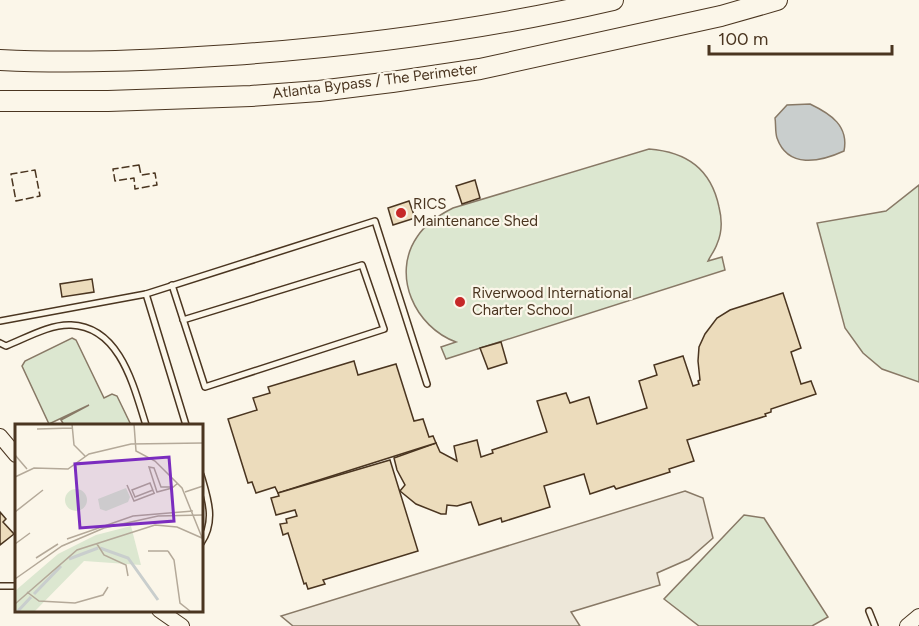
<svg xmlns="http://www.w3.org/2000/svg" width="919" height="626" font-family="Figtree,sans-serif">
  <style>
    .green { fill: #dce7d0; stroke: #887966; stroke-width: 1.5 }
    .parking { fill: #ede7d9; stroke: #887966; stroke-width: 1.5 }
    .water { fill: #c9cecd; stroke: #887966; stroke-width: 1.5 }
    .building { fill: #ecdcbc; stroke: #4a3520; stroke-width: 1.5 }
    .lines { fill: none; stroke-linecap: round; stroke-linejoin: round }
    .service-casing { stroke: #4a3520; stroke-width: 8 }
    .tertiary-casing { stroke: #4a3520; stroke-width: 16 }
    .motorway-casing { stroke: #4a3520; stroke-width: 22 }
    .service { stroke: #fbf6e9; stroke-width: 5 }
    .tertiary { stroke: #fbf6e9; stroke-width: 14 }
    .motorway { stroke: #fbf6e9; stroke-width: 20 }
    .fence { stroke: #4a3520; stroke-width: 1.5; stroke-dasharray: 8 3; stroke-linecap: butt }
    .poi-dot { fill: #c62828; stroke: #fbf6e9; stroke-width: 2 }
    .labels { text-anchor: middle; dominant-baseline: central; stroke-width: 4.5; stroke-linejoin: round; paint-order: stroke }
    .street-label { font-size: 15px; fill: #4a3520; stroke: #fbf6e9 }
    .poi-label { font-size: 15px; fill: #4a3520; stroke: #fbf6e9; text-anchor: start }
    .inset-river { fill: none; stroke: #c9cecd; stroke-width: 3 }
    .inset-road { fill: none; stroke: #b4a999; stroke-width: 1.5 }
    .view { fill: #7b2cbf; fill-opacity: 0.15; stroke: #7b2cbf; stroke-width: 3 }
    .inset-edge { fill: none; stroke: #4a3520; stroke-width: 3 }
  </style>
  <rect width="100%" height="100%" fill="#fbf6e9"/>
  <g class="green">
    <path d="M649,149C687,152 711,169 719,207C722,219 722,233 717,244C715,250 711,255 708,261L722,257L725,270L446,359L441,347L456,342C415,327 391,275 417,237C426,223 439,215 453,208Z"/>
    <polygon points="919,185 919,382 882,369 863,353 845,328 817,223 886,211"/>
    <polygon points="72,338 76,340 104,398 112,394 117,396 131,425 64,425 61,420 89,405 49,424 22,366 25,361"/>
    <polygon points="744,515 764,518 828,617 812,626 699,626 664,599"/>
  </g>
  <polygon class="parking" points="685,491 703,498 713,538 689,559 657,573 660,585 571,612 580,626 293,626 281,616"/>
  <path class="water" d="M810,104C831,114 849,126 844,151C820,162 788,169 777,138C775,132 776,124 775,118L787,105Z"/>
  <g class="building">
    <polygon points="475,180 480,198 462,204 456,186"/>
    <polygon points="409,201 415,218 393,225 388,208"/>
    <polygon points="92,279 94,292 62,297 60,284"/>
    <polygon points="783,293 801,348 791,352 801,384 811,381 816,394 771,409 771,412 765,414 766,416 687,440 694,461 669,469 670,472 616,489 614,486 590,494 584,474 544,486 550,507 502,522 501,518 479,525 471,502 457,506 447,505 446,514 441,514 416,504 400,491 405,485 397,470 394,458 436,443 440,452 457,461 454,446 477,440 481,457 493,453 492,450 547,432 537,401 566,393 570,403 589,397 597,424 647,408 639,381 657,375 654,365 683,356 693,386 699,384 698,381 700,380 698,361 699,347 705,334 717,318 730,310"/>
    <polygon points="501,342 507,363 488,369 480,348"/>
    <polygon points="354,361 358,375 396,364 414,421 423,419 429,437 433,436 436,443 278,493 275,487 256,493 252,482 248,483 228,419 257,410 253,398 270,393 268,387"/>
    <polygon points="390,460 418,551 323,580 325,584 308,589 306,583 304,584 288,533 283,535 280,524 287,523 286,519 297,516 295,510 276,515 271,498 279,496 278,493"/>
    <polygon points="0,512 6,519 3,522 14,534 0,545"/>
  </g>
  <g class="lines">
    <g class="service-casing">
      <g id="service">
        <polyline points="172,285 205,387 384,329 362,265 183,320"/>
        <polyline points="146,294 375,221 427,384"/>
        <polyline points="0,321 146,294 186,425"/>
        <path d="M0,343L6,346C26,338 50,324 71,325C121,327 134,388 146,425"/>
        <path d="M201,475C208,499 216,521 201,543"/>
        <polyline points="0,586 16,586"/>
        <polyline points="869,611 875,626"/>
      </g>
    </g>
    <g class="tertiary-casing">
      <g id="tertiary">
        <polyline points="0,436 16,455"/>
        <polyline points="159,610 182,626"/>
        <polyline points="907,626 919,616"/>
      </g>
    </g>
    <g class="motorway-casing">
      <g id="motorway">
        <path d="M0,60C77,64 155,60 231,55C360,46 488,29 613,0"/>
        <polyline points="0,101 108,101 251,96 319,91 392,82 480,69 721,16 777,0"/>
      </g>
    </g>
    <use href="#service" class="service"/>
    <use href="#tertiary" class="tertiary"/>
    <use href="#motorway" class="motorway"/>
    <g class="fence">
      <polygon points="139,165 141,175 155,173 157,185 135,189 134,178 115,181 113,169"/>
      <polygon points="35,170 40,196 16,201 11,174"/>
    </g>
  </g>
  <g class="poi-dot">
    <circle cx="401" cy="213" r="6"/>
    <circle cx="460" cy="302" r="6"/>
  </g>
  <g class="labels">
    <g class="street-label">
      <text transform="translate(375 81) rotate(-7)">Atlanta Bypass / The Perimeter</text>
    </g>
    <g class="poi-label">
      <text x="413" y="204">RICS<tspan x="413" dy="17">Maintenance Shed</tspan></text>
      <text x="472" y="293">Riverwood International<tspan x="472" dy="17">Charter School</tspan></text>
    </g>
  </g>
  <g transform="translate(15 424)">
    <rect width="188" height="188" fill="#fbf6e9"/>
    <path d="M111,64L115,73L113,78L91,87L85,85L83,75ZM50 76a11 11 0 1 1 22 0a11 11 0 1 1-22 0ZM116,102L126,141L69,137L20,187H0V167L43,130L81,111Z" fill="#dce7d0"/>
    <path class="inset-river" d="M85,124L113,134L143,176M54,135L83,124M19,170L46,142M3,187L16,173"/>
    <path class="inset-road" d="M57,0L59,21L70,32M119,0L121,27L140,37L167,64L188,116M22,5L57,4M0,31L12,45M0,53L19,44L53,45L74,30L116,20L188,19M112,61L119,77L140,69M158,63H146L139,44L134,43L142,68L157,64L163,59M138,66L120,73L117,66L135,59L139,69M170,68L188,62M0,88L28,66M52,115L118,92L178,87M0,120L15,109M82,120L89,131L111,141L113,152M133,127H153M153,127L159,136L165,179L175,187M21,134L43,120M0,155L47,122L89,104L143,92L188,91M12,168L24,177L60,179L88,171L93,163M0,180L62,126L140,101L162,103L187,114"/>
    <path class="view" d="M154,33L159,97L65,104L60,40Z"/>
    <rect width="188" height="188" class="inset-edge"/>
  </g>
  <path d="M709 45v9h183v-9" fill="none" stroke="#4a3520" stroke-width="3"/>
  <text x="718" y="45" font-size="18" fill="#4a3520" stroke="#fbf6e9" stroke-width="4.5" paint-order="stroke">100 m</text>
</svg>
